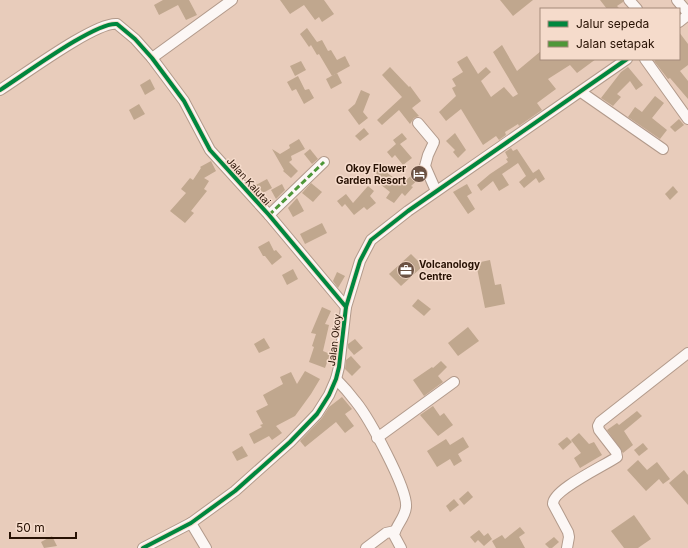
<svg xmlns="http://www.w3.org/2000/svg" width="688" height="548" font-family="Inter,sans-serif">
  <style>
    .building { fill: #c0a78e }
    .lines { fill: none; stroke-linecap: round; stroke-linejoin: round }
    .street-casing { stroke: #b29a8b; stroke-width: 12 }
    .street { stroke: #fcf7f5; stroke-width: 10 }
    .quiet { stroke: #4e9739; stroke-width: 3; stroke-dasharray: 6 3; stroke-linecap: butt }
    .cycleway-casing { stroke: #f5dbcb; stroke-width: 6 }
    .cycleway { stroke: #00873e; stroke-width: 4 }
    .labels { text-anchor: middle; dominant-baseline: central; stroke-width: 3; stroke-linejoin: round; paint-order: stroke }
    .poi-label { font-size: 10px; font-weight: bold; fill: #271103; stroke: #f5dbcb; text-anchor: end }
    .street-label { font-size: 10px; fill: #271103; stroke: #f5dbcb }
  </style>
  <rect width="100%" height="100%" fill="#e8ccbb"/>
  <g class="building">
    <polygon points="163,0 189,0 197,15 186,20 178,5 159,15 154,5"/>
    <polygon points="280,0 324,0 334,14 322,22 319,17 315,20 304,5 290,14"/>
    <polygon points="500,0 533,0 513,16"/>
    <polygon points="600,0 623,0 623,2 617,6 620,9 607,9"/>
    <polygon points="307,28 317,42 322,40 328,51 331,50 337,60 345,56 350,66 332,76 319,54 317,55 311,45 309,47 300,34"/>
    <polygon points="679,32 688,44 688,65 680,71 688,81 688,99 670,78 668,79 654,61 657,59 679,59"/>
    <polygon points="502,45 517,71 541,51 541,59 596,59 577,73 570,65 548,79 556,89 537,103 542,110 519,126 518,124 505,132 506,135 499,140 496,136 483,145 461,109 446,121 439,112 456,96 452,88 456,86 452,79 463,72 457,62 467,56 478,74 486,67 491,72 481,81 491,97 504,87 513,97 518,94 493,52"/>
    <polygon points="301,61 306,70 295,76 290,66"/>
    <polygon points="390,67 409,87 410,86 421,101 412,108 419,116 414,118 410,124 399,110 382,125 377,120 402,97 382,75"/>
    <polygon points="628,67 643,85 636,90 630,81 617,94 621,97 613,106 601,98 621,72"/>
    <polygon points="337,73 342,83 331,89 326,79"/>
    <polygon points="298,76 305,90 309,89 314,98 304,104 296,89 292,91 287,82"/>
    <polygon points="150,79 155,89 145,95 140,85"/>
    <polygon points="361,90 370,94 363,112 368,118 359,125 348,110 355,104"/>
    <polygon points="655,96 664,103 652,118 667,130 660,139 628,117 635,107 642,112"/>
    <polygon points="139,104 145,114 134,120 129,110"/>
    <polygon points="679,119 684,125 675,132 670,127"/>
    <polygon points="364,128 369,134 360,141 355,136"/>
    <polygon points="402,133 407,139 400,144 412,158 403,165 395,155 392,158 387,152 396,144 393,140"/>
    <polygon points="455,133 466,150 458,158 453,152 455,150 446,141"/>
    <polygon points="299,139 305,149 291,156 292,160 289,162 298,171 291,178 283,171 284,170 272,149 280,154 290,148 289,145"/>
    <polygon points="511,148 513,151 517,149 533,173 539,169 545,179 539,183 536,178 524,188 519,182 526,176 518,163 502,174 509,185 499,191 493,181 481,191 477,185 490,174 508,162 506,159 508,158 505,152"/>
    <polygon points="310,149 318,159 312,164 304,154"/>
    <polygon points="211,161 216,171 204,178 209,181 204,189 207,191 191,211 194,213 185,223 170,211 186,193 181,189 190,178 193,180 201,168 200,167"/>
    <polygon points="383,164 388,170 386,172 398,181 402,178 405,181 419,169 422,176 411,186 413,187 405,196 402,193 394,203 386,198 390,192 380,184 383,181 375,172"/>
    <polygon points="267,179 272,188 261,194 256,185"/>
    <polygon points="311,183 322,192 313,202 302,193"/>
    <polygon points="282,184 285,190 276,199 271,190"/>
    <polygon points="467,184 472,193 467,196 475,209 468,214 453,192"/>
    <polygon points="368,186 374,191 370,196 376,203 367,210 364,207 354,215 345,204 342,207 337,201 346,194 353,203"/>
    <polygon points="673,186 678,192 670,200 665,194"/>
    <polygon points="297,198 304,211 293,217 288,208"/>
    <polygon points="322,223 327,233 305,244 300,234"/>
    <polygon points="269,241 274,251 276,250 282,257 272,265 265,256 263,256 258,247"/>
    <polygon points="411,254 423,266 401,286 389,274"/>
    <polygon points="490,260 495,285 501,284 505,304 485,308 476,263"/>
    <polygon points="293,269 298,279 287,285 282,275"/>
    <polygon points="337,272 345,276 338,288 333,281"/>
    <polygon points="418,299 431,309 424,316 412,306"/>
    <polygon points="322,307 331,311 325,324 329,325 323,351 330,354 325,368 309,362 314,347 312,346 316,334 311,333"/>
    <polygon points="468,327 479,341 458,356 448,343"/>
    <polygon points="264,338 270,348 259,353 254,344"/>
    <polygon points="355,339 363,348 354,355 348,348 348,344"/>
    <polygon points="351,356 361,367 352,376 345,369 346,360"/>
    <polygon points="441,361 447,367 438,376 443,382 424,396 413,380 432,367 433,368"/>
    <polygon points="305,371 320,379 311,394 295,416 276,426 282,433 272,440 269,436 254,444 249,434 262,427 260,425 263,424 256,411 268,405 263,395 283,384 280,377 291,372 297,384"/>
    <polygon points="342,397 352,409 345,414 354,426 345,433 336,422 305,447 300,441 322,418 329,407"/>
    <polygon points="433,406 440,416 444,413 453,425 438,436 420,415"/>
    <polygon points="637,411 642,416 624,431 633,445 623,453 607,430 617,423 619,425"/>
    <polygon points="579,433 589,444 594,442 602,455 580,468 574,458 581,453 571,440"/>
    <polygon points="463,437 469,447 458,454 462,461 454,466 450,459 437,467 427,451 446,439 450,445"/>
    <polygon points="567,437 572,442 563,450 558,444"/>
    <polygon points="643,443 648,449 639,456 634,450"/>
    <polygon points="242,446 248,456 237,461 232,452"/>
    <polygon points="638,460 647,470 657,462 670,479 663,484 659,479 646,491 627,470"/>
    <polygon points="684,470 688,475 688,505 669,483"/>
    <polygon points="468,491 473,497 464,505 459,499"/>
    <polygon points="454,499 459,505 450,512 446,506"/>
    <polygon points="634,515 651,539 638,548 624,548 611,531"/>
    <polygon points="520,527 525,533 519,537 525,548 496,548 492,541 502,535 505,539"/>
    <polygon points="479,530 484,536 488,533 492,539 484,546 478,540 475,543 470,537"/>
    <polygon points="52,536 57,546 44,548 41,542"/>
    <polygon points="554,537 559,542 552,548 549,548 545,544"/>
  </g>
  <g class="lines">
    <g class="street-casing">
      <g id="street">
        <polyline points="629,0 637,9"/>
        <polyline points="677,0 688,13"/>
        <polyline points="679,22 688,15"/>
        <polyline points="152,58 232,0"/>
        <polyline points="645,59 688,119"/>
        <path d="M0,90C21,77 96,21 117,24L135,39L152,58L184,101L210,150L269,215L346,307"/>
        <polyline points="581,92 663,149"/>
        <polyline points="418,123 434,142 428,155 425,166 436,191"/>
        <polyline points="269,215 324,162"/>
        <path d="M336,379C343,386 350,394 356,402C369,418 408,489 406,507C405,518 396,525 394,535L401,548"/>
        <polyline points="377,438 454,382"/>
        <polyline points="191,523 206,548"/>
        <polyline points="143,548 191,523 235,491 290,442 317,414 329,395 336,379 339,367 346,307 360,261 371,240 408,211 627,59"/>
        <polyline points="366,548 386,533 395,531"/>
        <path d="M567,548L569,537L568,532L553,504C552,490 604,466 617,457L616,452L599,430L598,426L600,422L688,353"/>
      </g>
    </g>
    <use href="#street" class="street"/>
    <polyline class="quiet" points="269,215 324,162"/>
    <g class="cycleway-casing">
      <g id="cycleway">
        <path d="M0,90C21,77 96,21 117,24L135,39L152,58L184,101L210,150L269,215L346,307"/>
        <polyline points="143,548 191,523 235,491 290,442 317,414 329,395 336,379 339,367 346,307 360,261 371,240 408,211 627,59"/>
      </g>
    </g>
    <use href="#cycleway" class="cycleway"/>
  </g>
  <defs>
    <g id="hotel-disc" transform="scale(0.9)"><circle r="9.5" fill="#6b5243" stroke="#f5dbcb"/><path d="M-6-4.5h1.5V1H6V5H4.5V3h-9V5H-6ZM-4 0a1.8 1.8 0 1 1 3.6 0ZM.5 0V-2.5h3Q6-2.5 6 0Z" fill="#fff"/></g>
    <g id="office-disc" transform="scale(0.9)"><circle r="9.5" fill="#6b5243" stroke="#f5dbcb"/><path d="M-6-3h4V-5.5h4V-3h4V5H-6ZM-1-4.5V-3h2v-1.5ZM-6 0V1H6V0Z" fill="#fff"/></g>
  </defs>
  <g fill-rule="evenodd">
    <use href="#hotel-disc" x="419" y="174"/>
    <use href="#office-disc" x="406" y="270"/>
  </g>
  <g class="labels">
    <g class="poi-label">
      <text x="406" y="168">Okoy Flower<tspan x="406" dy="12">Garden Resort</tspan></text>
      <text x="419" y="264" text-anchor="start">Volcanology<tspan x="419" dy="12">Centre</tspan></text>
    </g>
    <g class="street-label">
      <text transform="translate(249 181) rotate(48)">Jalan Kalutai</text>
      <text transform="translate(334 340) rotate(-83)">Jalan Okoy</text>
    </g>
  </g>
  <rect x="540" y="8" width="140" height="52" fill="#f5dbcb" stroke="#a38a7b"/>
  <rect x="548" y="21" width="20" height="6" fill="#00873e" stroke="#a38a7b"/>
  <text x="576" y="28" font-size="12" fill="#271103">Jalur sepeda</text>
  <rect x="548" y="41" width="20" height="6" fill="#4e9739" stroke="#a38a7b"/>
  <text x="576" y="48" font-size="12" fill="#271103">Jalan setapak</text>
  <path d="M10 532v6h66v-6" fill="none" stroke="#271103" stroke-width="2"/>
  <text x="16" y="532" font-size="12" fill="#271103" stroke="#f5dbcb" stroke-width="3" paint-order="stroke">50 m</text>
</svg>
